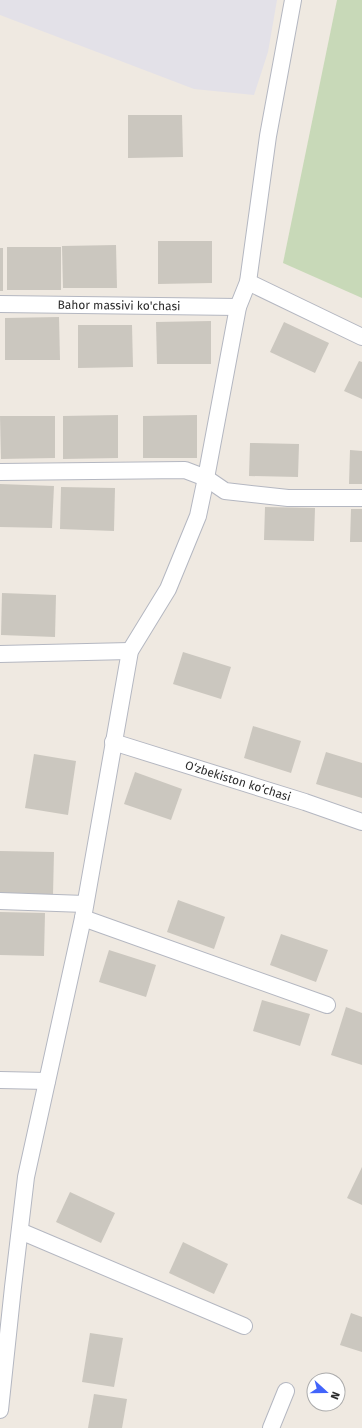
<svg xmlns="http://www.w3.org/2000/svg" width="362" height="1428" font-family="'Fira Sans',sans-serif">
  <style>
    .industrial { fill: #e3e1e8 }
    .cemetery { fill: #c8d9b8 }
    .building { fill: #cbc7bf }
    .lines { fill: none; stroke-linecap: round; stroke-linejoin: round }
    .street-casing { stroke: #b4b7c1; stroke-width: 18 }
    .street { stroke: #fff; stroke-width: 16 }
    .labels { text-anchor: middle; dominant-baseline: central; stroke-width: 3; stroke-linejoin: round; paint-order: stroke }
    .street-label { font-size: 12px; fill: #2e2e2e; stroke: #fff }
  </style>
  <rect width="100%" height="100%" fill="#efe9e1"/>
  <polygon class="industrial" points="0,0 277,0 268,52 254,95 194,89 0,15"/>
  <polygon class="cemetery" points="337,0 362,0 362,298 283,263"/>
  <g class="building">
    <polygon points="128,115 182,115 183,157 128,158"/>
    <polygon points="158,241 212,241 212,283 158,284"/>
    <polygon points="116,245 117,288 63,288 62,246"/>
    <rect x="7" y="247" width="54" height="43"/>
    <rect x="0" y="248" width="3" height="43"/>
    <polygon points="59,317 60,360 5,360 5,318"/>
    <polygon points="211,321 211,364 157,364 156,322"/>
    <polygon points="284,322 329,343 315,373 270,352"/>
    <polygon points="78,325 132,325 133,367 78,368"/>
    <polygon points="359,361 362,362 362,399 344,391"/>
    <polygon points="118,415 118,458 63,459 63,416"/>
    <polygon points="197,415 197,458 143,458 143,416"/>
    <polygon points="0,416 55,416 55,458 1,459"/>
    <polygon points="250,443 299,444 298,477 249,476"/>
    <polygon points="350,450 362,451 362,484 349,484"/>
    <polygon points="0,484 54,486 52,528 0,527"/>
    <polygon points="61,487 115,488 114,531 60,529"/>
    <polygon points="265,507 315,508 314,541 264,540"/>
    <polygon points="351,509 362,509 362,542 350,542"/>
    <polygon points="2,593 56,595 55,637 1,635"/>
    <polygon points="183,652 231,667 221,699 173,684"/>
    <polygon points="253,726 301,741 291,773 244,758"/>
    <polygon points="326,752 362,763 362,798 316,784"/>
    <polygon points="34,754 76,761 68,815 25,808"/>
    <polygon points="135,772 182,789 171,820 124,804"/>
    <polygon points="0,851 54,852 53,895 0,893"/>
    <polygon points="178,900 225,917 214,949 167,932"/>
    <polygon points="0,912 45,913 44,956 0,955"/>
    <polygon points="281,934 328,950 316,982 270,965"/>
    <polygon points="109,950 156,965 146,997 99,982"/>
    <polygon points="262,1000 310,1014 300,1046 253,1031"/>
    <polygon points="346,1007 362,1013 362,1065 331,1055"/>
    <polygon points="362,1167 362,1205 347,1198"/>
    <polygon points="70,1192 115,1213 101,1243 56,1222"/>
    <polygon points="183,1242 228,1264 214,1294 169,1273"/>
    <polygon points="351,1313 362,1317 362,1352 340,1345"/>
    <polygon points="90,1333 123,1338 114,1387 82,1382"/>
    <polygon points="94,1394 127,1399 122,1428 88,1428"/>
  </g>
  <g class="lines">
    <g class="street-casing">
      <g id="street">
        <polyline points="248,282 362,337"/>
        <path id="s1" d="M0,304L238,307"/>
        <polyline points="0,472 185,470 206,478 225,491 288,498 362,498"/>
        <polyline points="0,654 130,651"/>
        <path id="s2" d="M113,742L305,802L362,822"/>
        <polyline points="0,901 85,904"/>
        <polyline points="83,918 327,1005"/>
        <polyline points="0,1080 47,1081"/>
        <polyline points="20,1231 244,1326"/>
        <polyline points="0,1410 13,1287 26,1177 83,918 130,651 168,589 198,516 206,478 238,307 248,282 268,136 293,0"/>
        <polyline points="271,1428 286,1391"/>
      </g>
    </g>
    <use href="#street" class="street"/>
  </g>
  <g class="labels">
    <g class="street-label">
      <text stroke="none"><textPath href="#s1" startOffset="119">Bahor massivi ko'chasi</textPath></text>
      <text stroke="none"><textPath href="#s2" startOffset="131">O‘zbekiston ko‘chasi</textPath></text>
    </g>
  </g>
  <g transform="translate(326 1392) rotate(111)"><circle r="19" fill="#ffffff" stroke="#ababab"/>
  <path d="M0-3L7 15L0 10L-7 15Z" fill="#4264fb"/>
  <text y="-6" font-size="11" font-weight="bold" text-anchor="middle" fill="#2e2e2e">N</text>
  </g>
</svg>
